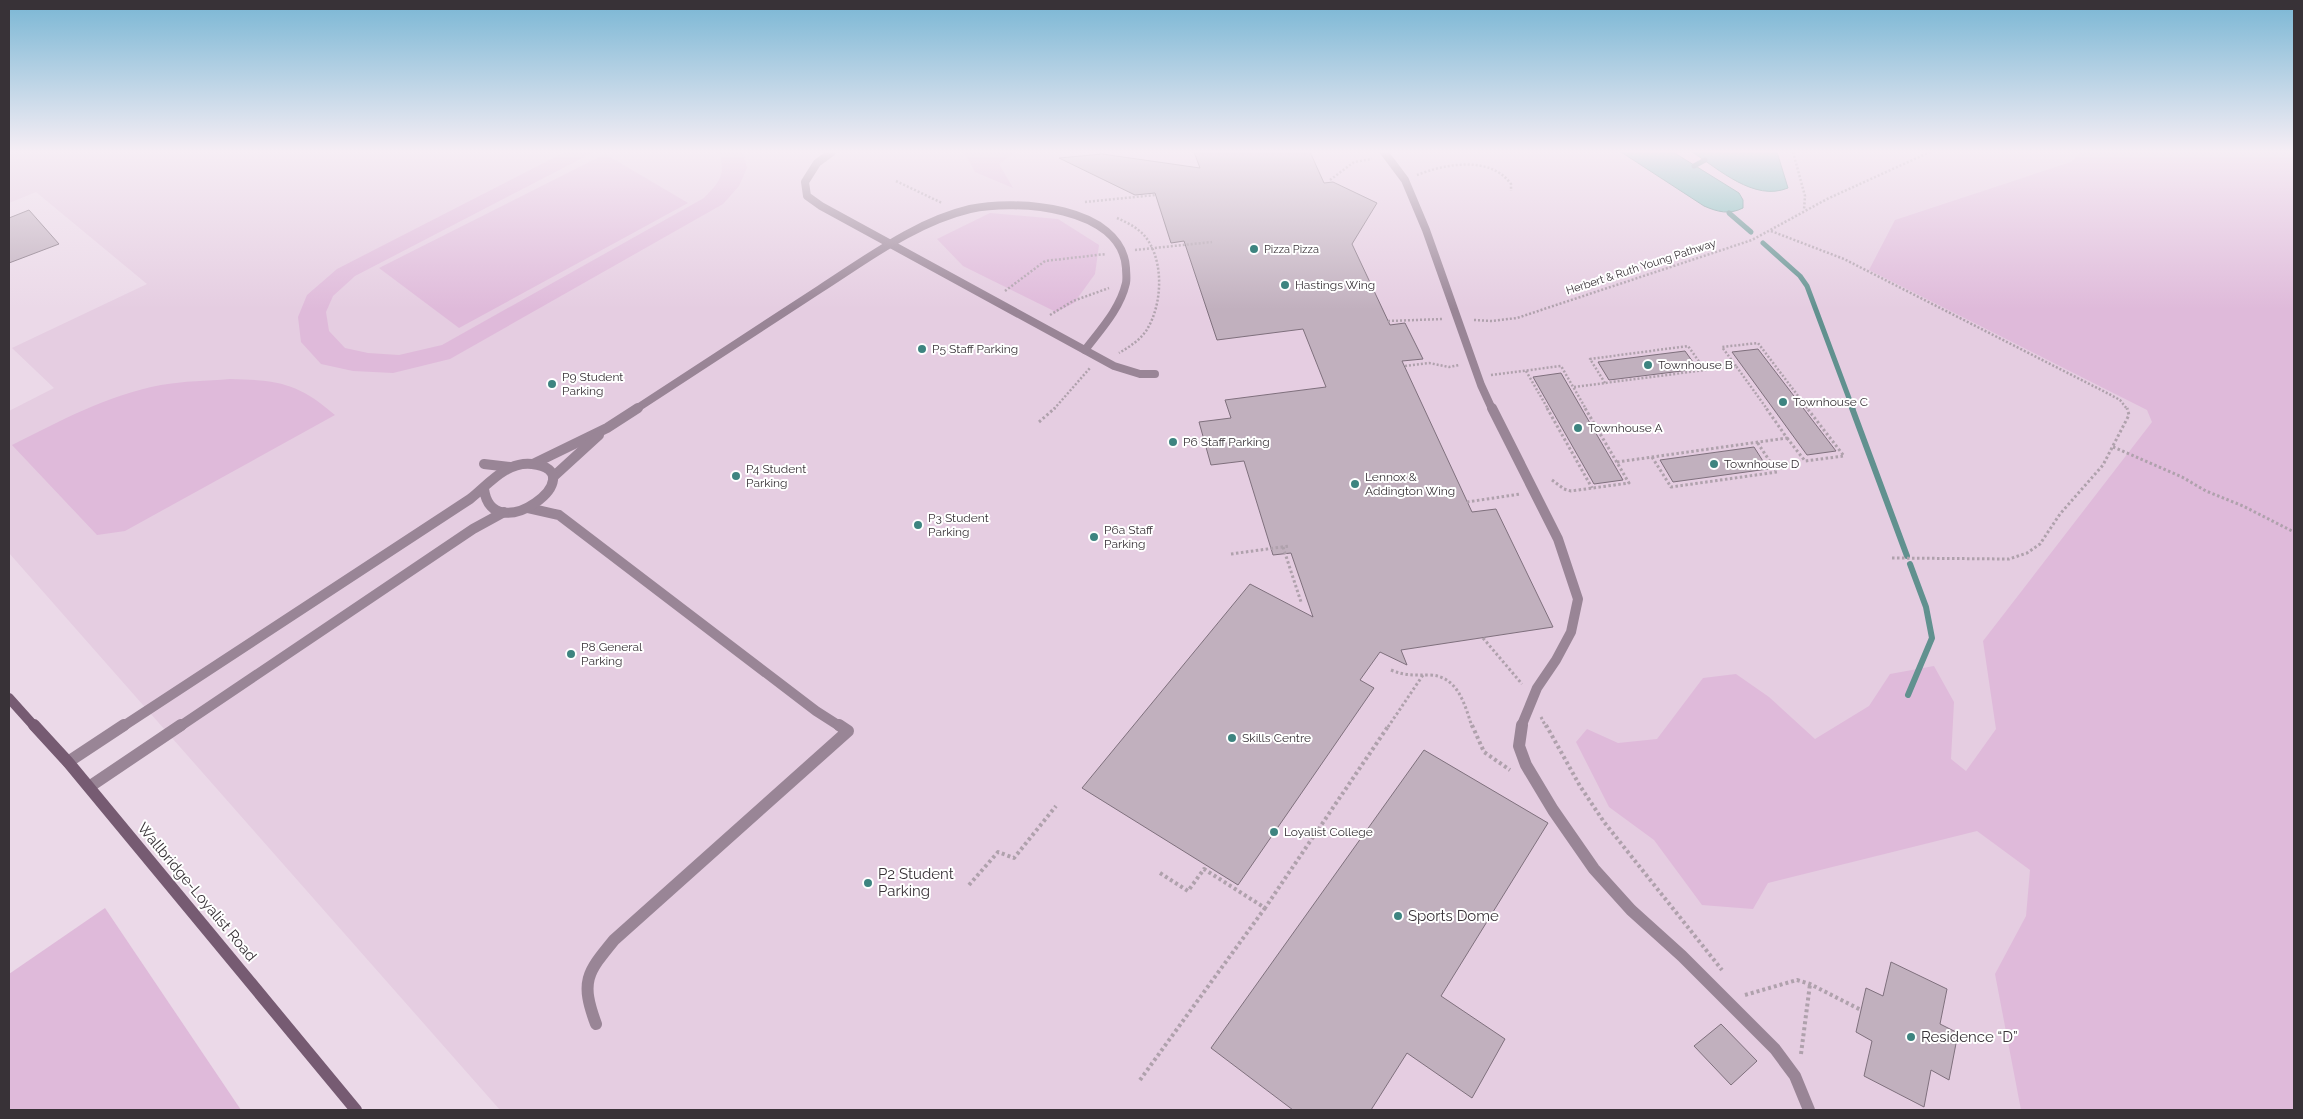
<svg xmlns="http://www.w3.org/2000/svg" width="2303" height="1119" font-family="Raleway,sans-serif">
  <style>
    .built { fill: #e5cde1 }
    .green { fill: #dfbada }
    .water { fill: #73bab5; stroke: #61918f }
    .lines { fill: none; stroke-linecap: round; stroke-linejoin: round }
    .stream-far1 { stroke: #61918f; stroke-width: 5 }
    .stream { stroke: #61918f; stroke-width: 6 }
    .building { fill: #c1b0be; stroke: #7f707d }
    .path-far2 { stroke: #afa1ac; stroke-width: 2.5; stroke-dasharray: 2 2; stroke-linecap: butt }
    .path-far1 { stroke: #afa1ac; stroke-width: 3; stroke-dasharray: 2.5 2.5; stroke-linecap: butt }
    .path { stroke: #afa1ac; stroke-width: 4; stroke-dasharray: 3 3; stroke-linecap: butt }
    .lane-far2 { stroke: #998596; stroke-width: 8 }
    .lane-far1 { stroke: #998596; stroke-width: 10 }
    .lane { stroke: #998596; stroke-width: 12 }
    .secondary-far1 { stroke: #765b72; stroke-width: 10 }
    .secondary { stroke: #765b72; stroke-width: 12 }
    .poi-dot { fill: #3d8480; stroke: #fff; stroke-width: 2 }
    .labels { text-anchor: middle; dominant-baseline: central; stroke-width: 4; stroke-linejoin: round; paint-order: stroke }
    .far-poi-label { font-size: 11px; fill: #383237; stroke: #fff; text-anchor: start }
    .far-street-label { font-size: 11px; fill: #383237; stroke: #fff }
    .poi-label { font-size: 12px; fill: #383237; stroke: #fff; text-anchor: start }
    .near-poi-label { font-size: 15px; fill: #383237; stroke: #fff; text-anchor: start }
    .near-street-label { font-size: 15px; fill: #383237; stroke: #fff }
  </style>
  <rect width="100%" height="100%" fill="#ebd9e8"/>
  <polygon class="built" points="9,152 2294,152 2294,1110 500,1110 9,553 9,411 54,388 12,348 147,284 36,192 9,203"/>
  <g class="green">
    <path d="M565,152H594L355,276L333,296L326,312L329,331L345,348L368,353L399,355L442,345L704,198C720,181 725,177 720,154L717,152H743L747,168L739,186L723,204L450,359L393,373L353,371L321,364L301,342L298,317L307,295L337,269Z"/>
    <polygon points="964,152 1016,152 999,164 1013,188 975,172"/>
    <polygon points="2081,152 2294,152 2294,1110 2021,1110 1995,974 2026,916 2030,870 1977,831 1768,883 1753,909 1702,905 1654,840 1609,807 1576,742 1587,729 1618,743 1657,739 1703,678 1736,674 1769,697 1815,739 1869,706 1890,674 1934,666 1954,702 1951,759 1966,771 1996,729 1983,641 2152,422 2147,410 1869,270 1895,220 2071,162"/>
    <polygon points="605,154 688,203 459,328 379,268"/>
    <polygon points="990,213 1058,219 1099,245 1095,274 1074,303 1056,312 963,266 937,239"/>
    <path d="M230,379C279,380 298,383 335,415L125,531L97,535L12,445C60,421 108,395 161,385C184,381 207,381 230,379Z"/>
    <polygon points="105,908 241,1110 9,1110 9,974"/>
  </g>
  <g class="water">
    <path d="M1621,152H1673L1739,193L1743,200V208C1729,215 1718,212 1704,206Z"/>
    <path d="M1692,152H1777L1788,188C1754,202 1719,169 1692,152Z"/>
  </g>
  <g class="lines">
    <g class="stream-far1">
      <polyline points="1694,166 1705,160"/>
      <polyline points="1729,213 1751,232"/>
      <polyline points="1763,243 1800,276 1807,286 1853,409"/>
    </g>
    <g class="stream">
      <polyline points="1852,408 1907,556"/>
      <polyline points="1908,695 1932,638 1926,607 1910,564"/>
    </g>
  </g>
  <g class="building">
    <polygon points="1194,152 1310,152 1324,183 1333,182 1377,203 1352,244 1390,325 1405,323 1423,359 1402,361 1472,512 1496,509 1553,627 1401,650 1407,665 1380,652 1360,680 1374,688 1238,885 1082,788 1250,584 1313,617 1291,553 1273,555 1244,461 1211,465 1199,422 1231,418 1225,400 1326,387 1303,329 1217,340 1184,241 1171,243 1155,193 1135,195 1059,158 1102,154 1200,168"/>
    <polygon points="29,210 59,244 9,263 9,218"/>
    <polygon points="1758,349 1836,451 1807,455 1732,352"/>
    <polygon points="1685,351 1698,369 1609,380 1598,362"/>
    <polygon points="1561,373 1623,480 1594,484 1533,377"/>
    <polygon points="1754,447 1768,469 1673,482 1660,460"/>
    <polygon points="1424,750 1548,823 1441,996 1505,1039 1472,1098 1407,1053 1371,1110 1293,1110 1211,1048"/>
    <polygon points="1891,962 1947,989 1940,1024 1958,1033 1949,1080 1931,1070 1924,1107 1864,1076 1872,1041 1856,1032 1866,988 1883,996"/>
    <polygon points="1721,1024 1757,1061 1731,1085 1694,1046"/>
  </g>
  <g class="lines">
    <g class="path-far2">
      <polyline points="1793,152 1805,196 1804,210"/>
      <path d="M1417,175C1445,164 1490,155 1511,184V191"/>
      <polyline points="1330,180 1354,162 1372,159"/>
      <polyline points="896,181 942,203"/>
      <polyline points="1085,202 1155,195"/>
      <path d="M1117,218C1126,222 1136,227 1143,234C1165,258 1163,305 1146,331C1139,341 1129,347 1119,353"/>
      <polyline points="1771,231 1844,259 2109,394 2120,400 2127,409"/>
      <polyline points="1135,250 1212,242"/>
      <polyline points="1005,291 1045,261 1106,254"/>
      <polyline points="1050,315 1073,301 1109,288"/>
      <polyline points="1474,320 1492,321 1517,318 1752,240 1827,199 1930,152"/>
      <polyline points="1388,321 1443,319"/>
      <polyline points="1405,366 1429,363 1449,367 1459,365"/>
      <polyline points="1736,366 1722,347 1758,343 1808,409"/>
      <polyline points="1526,371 1548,409"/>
      <polyline points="1491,375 1561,366 1586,409"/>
      <polyline points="1605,383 1590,359 1688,346 1705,370"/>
      <polyline points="1574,387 1736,366 1767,409"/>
      <polyline points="1054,409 1090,368"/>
    </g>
    <g class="path-far1">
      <polyline points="1547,408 1592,488"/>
      <polyline points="1039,422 1055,408"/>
      <polyline points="1787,438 1805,461 1844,456 1807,408"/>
      <polyline points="2113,447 2182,477 2206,491 2243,506 2294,532"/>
      <polyline points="1652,457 1671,487 1777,472 1757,442"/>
      <polyline points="1617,462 1787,438 1766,408"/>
      <polyline points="1552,480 1564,489 1571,491 1629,483 1585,408"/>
      <polyline points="1467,502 1520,494"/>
      <polyline points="1283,547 1301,602"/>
      <polyline points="1231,554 1289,546"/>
      <polyline points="1892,558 2009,559 2027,553 2040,544 2060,514 2103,465 2129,415 2127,408"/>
      <polyline points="1483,638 1522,684"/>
      <path d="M1391,670C1405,676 1415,675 1430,675C1458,676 1465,705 1472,727"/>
      <polyline points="1541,717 1546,727"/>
      <polyline points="1388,727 1423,675"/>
    </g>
    <g class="path">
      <polyline points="1472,725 1484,752 1510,770"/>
      <polyline points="1546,725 1580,786 1604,822 1722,970"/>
      <polyline points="1160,873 1188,891 1204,869 1265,908 1389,725"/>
      <polyline points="969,885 998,852 1014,858 1056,806"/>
      <polyline points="1745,995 1797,980 1810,984 1861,1010"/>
      <polyline points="1801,1054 1810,984"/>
      <polyline points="1140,1080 1265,908"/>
    </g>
    <g class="lane-far2">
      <polyline points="832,152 817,163 805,182 807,196 821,206 1114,366 1140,374 1155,374"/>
      <polyline points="1384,152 1405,180 1426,230 1481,385 1492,409"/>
      <path d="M636,409C697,369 759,329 820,289C867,259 915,222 970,209C1016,199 1122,206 1126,268C1126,273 1127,278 1126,283C1120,309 1101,329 1085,350"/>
    </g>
    <g class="lane-far1">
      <polyline points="1492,408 1558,539 1578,599 1571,632 1556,660 1537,688 1521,727"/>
      <polyline points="484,464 510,467"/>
      <polyline points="533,464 607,428 638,408"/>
      <polyline points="553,477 599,435"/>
      <polyline points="528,508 559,515 816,711 841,727"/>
      <path d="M122,727L470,499C488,485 506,461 532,464C597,471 492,552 484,489"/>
      <polyline points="179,727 473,529 504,512"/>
    </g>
    <g class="lane">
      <polyline points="1522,725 1519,746 1526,765 1553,810 1594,869 1631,910 1682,956 1775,1049 1795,1076 1809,1110"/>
      <polyline points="68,762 124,725"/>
      <polyline points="89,787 181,725"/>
      <path d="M596,1024C580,981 587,973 614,940L848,731L839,725"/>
    </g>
    <polyline class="secondary-far1" points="9,698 35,727"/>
    <polyline class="secondary" points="34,725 68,762 356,1110"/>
  </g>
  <linearGradient id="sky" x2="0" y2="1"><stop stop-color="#79b6d4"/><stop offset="0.49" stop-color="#f6eef5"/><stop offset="1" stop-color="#f6eef5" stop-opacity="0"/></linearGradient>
  <rect width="2303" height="309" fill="url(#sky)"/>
  <g class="poi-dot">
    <circle cx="1254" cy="249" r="5"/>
    <circle cx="1285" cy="285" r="5"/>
    <circle cx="922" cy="349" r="5"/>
    <circle cx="1648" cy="365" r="5"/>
    <circle cx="552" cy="384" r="5"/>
    <circle cx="1783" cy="402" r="5"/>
    <circle cx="1578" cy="428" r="5"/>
    <circle cx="1173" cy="442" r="5"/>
    <circle cx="1714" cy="464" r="5"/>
    <circle cx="736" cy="476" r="5"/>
    <circle cx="1355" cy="484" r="5"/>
    <circle cx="918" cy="525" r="5"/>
    <circle cx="1094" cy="537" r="5"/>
    <circle cx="571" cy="654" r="5"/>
    <circle cx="1232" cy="738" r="5"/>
    <circle cx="1274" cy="832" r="5"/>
    <circle cx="868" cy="883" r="5"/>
    <circle cx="1398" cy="916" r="5"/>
    <circle cx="1911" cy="1037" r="5"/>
  </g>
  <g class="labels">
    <g class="far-poi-label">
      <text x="1264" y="249">Pizza Pizza</text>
    </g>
    <g class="far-street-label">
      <text transform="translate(1641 267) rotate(-18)">Herbert &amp; Ruth Young Pathway</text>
    </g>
    <g class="poi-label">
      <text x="1295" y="285">Hastings Wing</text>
      <text x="932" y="349">P5 Staff Parking</text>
      <text x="1658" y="365">Townhouse B</text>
      <text x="562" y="377">P9 Student<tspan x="562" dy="14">Parking</tspan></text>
      <text x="1793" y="402">Townhouse C</text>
      <text x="1588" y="428">Townhouse A</text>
      <text x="1183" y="442">P6 Staff Parking</text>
      <text x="1724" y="464">Townhouse D</text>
      <text x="746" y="469">P4 Student<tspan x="746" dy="14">Parking</tspan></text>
      <text x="1365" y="477">Lennox &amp;<tspan x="1365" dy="14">Addington Wing</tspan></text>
      <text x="928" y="518">P3 Student<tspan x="928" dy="14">Parking</tspan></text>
      <text x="1104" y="530">P6a Staff<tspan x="1104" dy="14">Parking</tspan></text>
      <text x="581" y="647">P8 General<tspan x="581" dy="14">Parking</tspan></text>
      <text x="1242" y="738">Skills Centre</text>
      <text x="1284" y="832">Loyalist College</text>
    </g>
    <g class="near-poi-label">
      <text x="878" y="874">P2 Student<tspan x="878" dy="17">Parking</tspan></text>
      <text x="1408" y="916">Sports Dome</text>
      <text x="1921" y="1037">Residence “D”</text>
    </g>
    <g class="near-street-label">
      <text transform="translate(197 892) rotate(50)">Wallbridge-Loyalist Road</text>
    </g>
  </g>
  <rect width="2303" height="1119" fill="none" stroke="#383237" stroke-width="20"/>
</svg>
